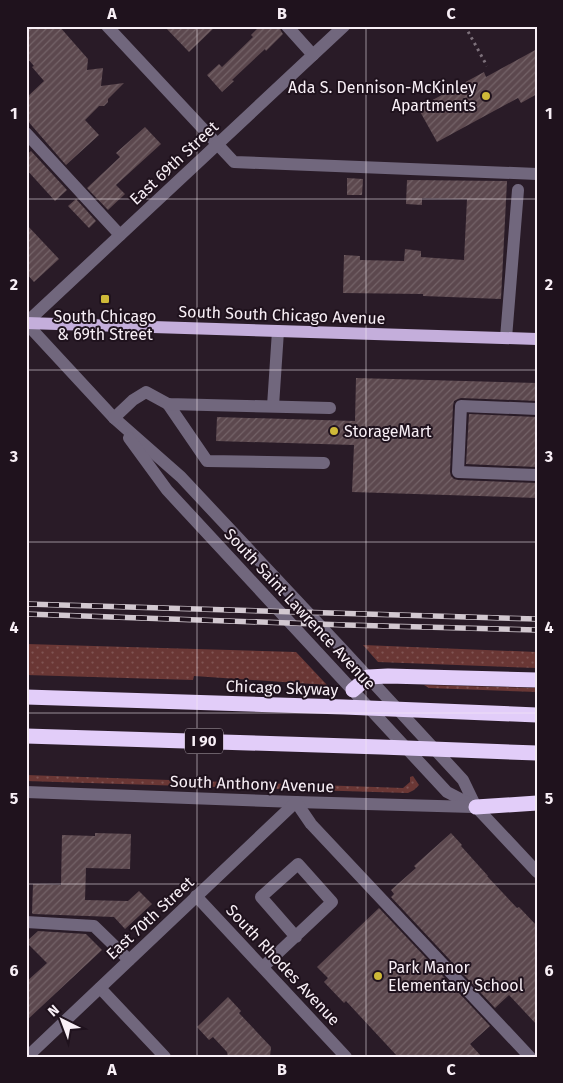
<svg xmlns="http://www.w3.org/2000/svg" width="563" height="1083" font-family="'Fira Sans',sans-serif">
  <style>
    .grass { fill: url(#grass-dots) }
    .building { fill: url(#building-hatch) }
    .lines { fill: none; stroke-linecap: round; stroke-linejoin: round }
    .path { stroke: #7d717b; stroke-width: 3; stroke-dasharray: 2.5 4; stroke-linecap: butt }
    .minor { stroke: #71677d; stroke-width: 12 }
    .major { stroke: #c4aedb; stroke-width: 12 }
    .highway { stroke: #e2cdf9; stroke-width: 15 }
    .rail-casing { stroke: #d2c8d0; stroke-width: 5.5 }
    .rail { stroke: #1f121d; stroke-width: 4; stroke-dasharray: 11; stroke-linecap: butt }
    .grid { fill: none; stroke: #f8eff6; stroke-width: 1; stroke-opacity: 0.55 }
    .poi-dot { fill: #ceb938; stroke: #1f121d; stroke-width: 2 }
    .labels { text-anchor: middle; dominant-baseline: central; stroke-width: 4; stroke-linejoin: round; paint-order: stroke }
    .shield { fill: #1f121d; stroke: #b7adb5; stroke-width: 1 }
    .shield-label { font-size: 15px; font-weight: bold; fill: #f8eff6 }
    .poi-label { font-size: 16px; fill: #f8eff6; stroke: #1f121d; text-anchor: start }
    .street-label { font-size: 16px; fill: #f8eff6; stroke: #1f121d }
    .neatline { fill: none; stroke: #f8eff6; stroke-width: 2 }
    .grid-label { font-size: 16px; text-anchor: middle; font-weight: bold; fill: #f8eff6 }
  </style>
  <defs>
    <pattern id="grass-dots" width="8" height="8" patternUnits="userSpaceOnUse" patternTransform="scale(1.25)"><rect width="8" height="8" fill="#6a3735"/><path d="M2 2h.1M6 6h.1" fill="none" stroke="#805453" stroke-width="1.8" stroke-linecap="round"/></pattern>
    <pattern id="building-hatch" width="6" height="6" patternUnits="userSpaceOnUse" patternTransform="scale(1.25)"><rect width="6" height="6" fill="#5c484e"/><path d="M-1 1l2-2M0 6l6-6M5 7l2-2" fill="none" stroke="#746368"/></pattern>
  </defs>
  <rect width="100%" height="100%" fill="#291b27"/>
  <g class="grass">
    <polygon points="26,644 296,652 327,685 194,676 193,680 26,675"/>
    <polygon points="363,645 537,652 537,668 378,662"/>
    <polygon points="424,685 537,688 537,692 429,688"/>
    <polygon points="26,775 403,788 410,782 410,777 413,776 419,785 414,790 408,793 26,781"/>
  </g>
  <g class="building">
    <polygon points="26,26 59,26 88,59 87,70 103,68 101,86 124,83 108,99 108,102 104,106 99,106 85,120 99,135 66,165 26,119 26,98 44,81 32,67 34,66 26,57"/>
    <polygon points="164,26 216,26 189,52"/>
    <polygon points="260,26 279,26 281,31 283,34 266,51 265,49 232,80 234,81 222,92 207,75 219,64 222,67 253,37 251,35"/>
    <polygon points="537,49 537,94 521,103 518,98 437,142 418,108 484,72 486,77"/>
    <polygon points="145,127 161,144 116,185 125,194 108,210 87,188 120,157 116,153"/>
    <polygon points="31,151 67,190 55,201 26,169 26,155"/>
    <polygon points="347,178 363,179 362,195 347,195"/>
    <polygon points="407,180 507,181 501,299 423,296 423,294 343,293 344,255 360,256 360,260 404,261 405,249 421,251 421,257 464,260 467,199 422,198 422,205 406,204"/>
    <polygon points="76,199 96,221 89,228 68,206"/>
    <polygon points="26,224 59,259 34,282 26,273"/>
    <polygon points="356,378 537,383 537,401 461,398 458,399 454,401 453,406 450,472 451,476 454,479 458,480 537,483 537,498 352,492 354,445 216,441 217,417 355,421"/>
    <polygon points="469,414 537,417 536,467 466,464"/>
    <polygon points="95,833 131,834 130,869 86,868 85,900 128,901 139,891 152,904 125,929 114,917 33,914 32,913 33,884 61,885 62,835 95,836"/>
    <polygon points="451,833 462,845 461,846 488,876 487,876 517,908 519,907 537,926 537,1025 509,995 495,1008 391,897 394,894 391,890 416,868 414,866"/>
    <polygon points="379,908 490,1026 470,1044 482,1057 398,1057 346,1001 344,1003 324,982 328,978 317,967"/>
    <polygon points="38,931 86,934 102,950 26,1021 26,982 47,963 26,942"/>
    <polygon points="228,997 241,1011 239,1013 271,1047 270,1057 228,1057 227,1052 213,1037 209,1040 197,1027"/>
  </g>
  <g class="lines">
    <polyline class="path" points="465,26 487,66"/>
    <g class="minor">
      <polyline points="107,26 234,162 537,174"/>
      <polyline points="287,26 313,55"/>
      <polyline points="26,133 120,235"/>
      <polyline points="26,323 114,418 181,477 343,650 463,780 476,807 537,872"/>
      <polyline points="26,323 344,26"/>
      <polyline points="506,338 518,190"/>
      <polyline points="168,404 207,461 324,463"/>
      <polyline points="273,406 278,331"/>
      <polyline points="537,409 461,406 458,472 537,475"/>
      <polyline points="114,418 133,400 146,392 168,404 330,408"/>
      <polyline points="129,438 167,490 447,792 476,807"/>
      <polyline points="26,792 296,802 473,807"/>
      <polyline points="196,896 346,1057"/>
      <polyline points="26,922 94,926 129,960"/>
      <polyline points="263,967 332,902 298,864 261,897 296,937"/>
      <polyline points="100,988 165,1057"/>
      <polyline points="27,1057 296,802 311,824 530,1057"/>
    </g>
    <polyline class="major" points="26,323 537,339"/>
    <g class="highway">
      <polyline points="353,690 368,677 388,676 537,680"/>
      <polyline points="26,697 344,707 537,715"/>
      <polyline points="26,736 381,747 537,753"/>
      <polyline points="476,807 537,803"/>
    </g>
    <g class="rail-casing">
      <g id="rail">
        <polyline points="26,604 537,619"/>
        <polyline points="26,614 345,625 537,630"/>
      </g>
    </g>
    <use href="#rail" class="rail"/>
  </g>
  <path class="grid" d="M197,26V1057M366,26V1057M26,199H537M26,370H537M26,542H537M26,713H537M26,884H537"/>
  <g class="poi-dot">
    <circle cx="486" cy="96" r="5"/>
    <rect x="100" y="294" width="10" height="10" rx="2.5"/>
    <circle cx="334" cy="431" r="5"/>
    <circle cx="378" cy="976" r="5"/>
  </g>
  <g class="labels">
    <rect class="shield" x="185" y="728.5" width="38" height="25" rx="4"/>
    <g class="shield-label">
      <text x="204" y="741">I 90</text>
    </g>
    <g class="poi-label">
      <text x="476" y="87" text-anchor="end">Ada S. Dennison-McKinley<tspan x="476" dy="18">Apartments</tspan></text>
      <text x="105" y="316" text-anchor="middle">South Chicago<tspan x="105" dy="18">&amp; 69th Street</tspan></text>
      <text x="344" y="431">StorageMart</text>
      <text x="388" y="967">Park Manor<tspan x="388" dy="18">Elementary School</tspan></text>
    </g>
    <g class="street-label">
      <text transform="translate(174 163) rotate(-43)">East 69th Street</text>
      <text transform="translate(282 315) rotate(2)">South South Chicago Avenue</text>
      <text transform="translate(300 609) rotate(47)">South Saint Lawrence Avenue</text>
      <text transform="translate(282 688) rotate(2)">Chicago Skyway</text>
      <text transform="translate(252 784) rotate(2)">South Anthony Avenue</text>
      <text transform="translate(150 918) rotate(-43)">East 70th Street</text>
      <text transform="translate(283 965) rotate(47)">South Rhodes Avenue</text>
    </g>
  </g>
  <rect width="563" height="1083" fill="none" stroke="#1f121d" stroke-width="55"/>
  <g transform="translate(62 1020) rotate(318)" stroke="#1f121d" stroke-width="4" paint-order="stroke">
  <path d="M0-4L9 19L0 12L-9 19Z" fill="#f8eff6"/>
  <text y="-8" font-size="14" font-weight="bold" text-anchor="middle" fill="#f8eff6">N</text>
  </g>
  <rect x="28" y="28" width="508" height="1028" class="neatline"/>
  <g class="grid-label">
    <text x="112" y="19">A</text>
    <text x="282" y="19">B</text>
    <text x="451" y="19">C</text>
    <text x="14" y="119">1</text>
    <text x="549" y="119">1</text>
    <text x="14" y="290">2</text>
    <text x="549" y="290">2</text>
    <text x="14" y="462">3</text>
    <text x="549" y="462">3</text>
    <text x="14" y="633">4</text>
    <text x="549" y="633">4</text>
    <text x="14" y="804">5</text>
    <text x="549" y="804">5</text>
    <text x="14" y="976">6</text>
    <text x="549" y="976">6</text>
    <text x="112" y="1075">A</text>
    <text x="282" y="1075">B</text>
    <text x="451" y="1075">C</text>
  </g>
</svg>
